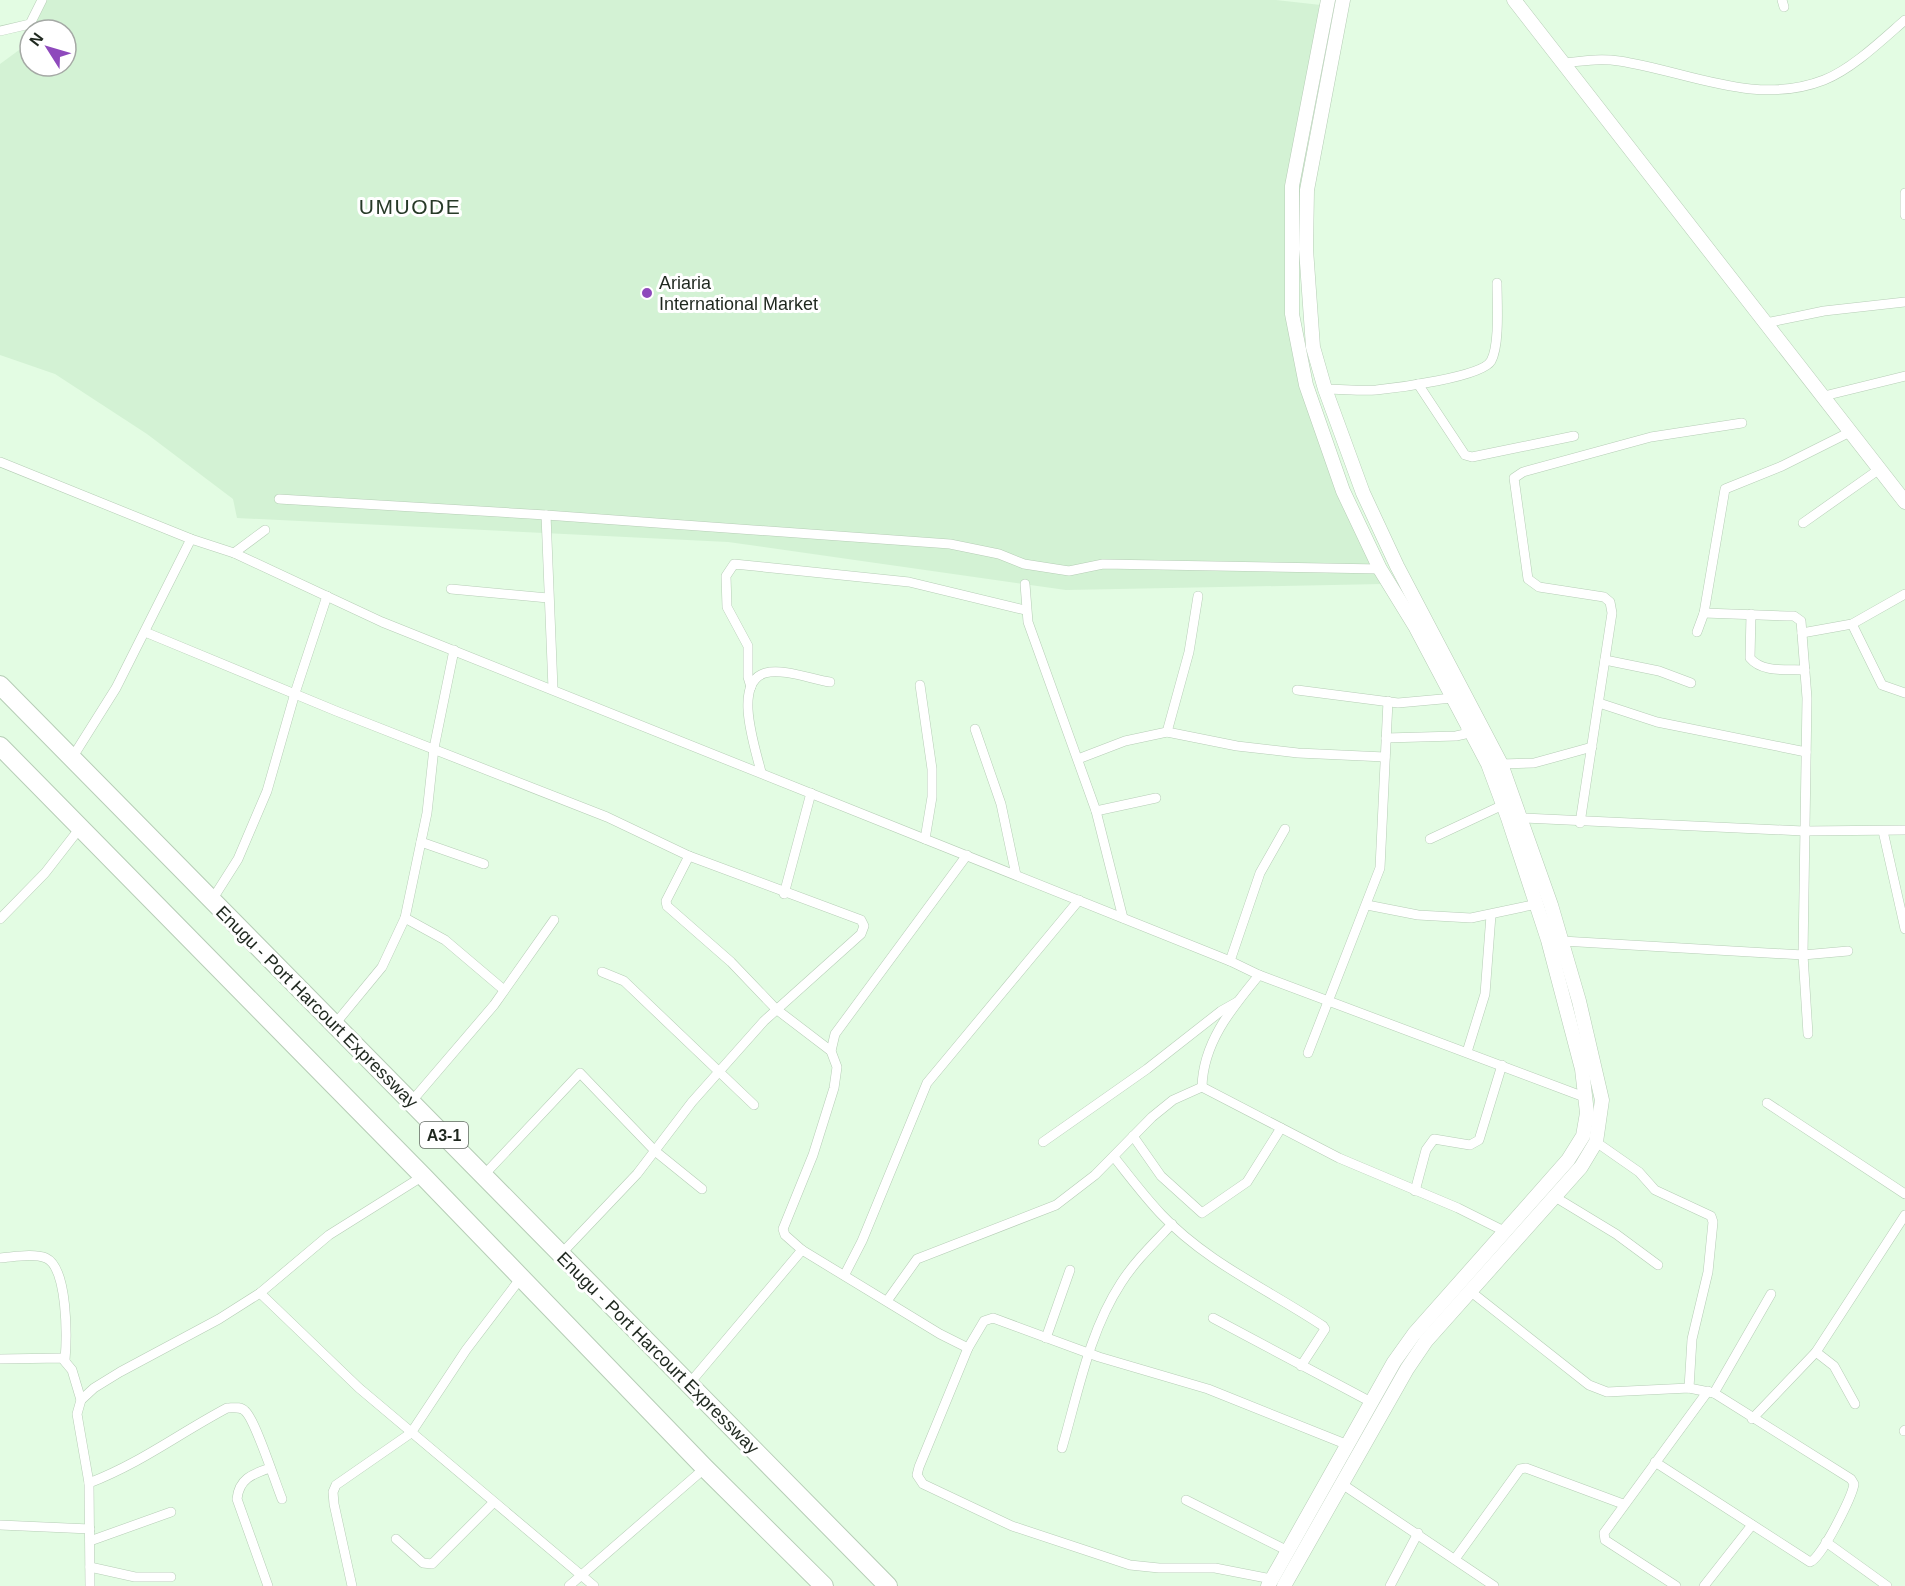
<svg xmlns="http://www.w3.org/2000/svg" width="1905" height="1586" font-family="Helvetica,sans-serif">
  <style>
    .built { fill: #d3f2d4 }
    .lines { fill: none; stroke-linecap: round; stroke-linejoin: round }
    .street-casing { stroke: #b6cdb6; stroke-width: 10 }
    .secondary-casing { stroke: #b6cdb6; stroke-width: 15 }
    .highway-casing { stroke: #b6cdb6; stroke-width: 20 }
    .street { stroke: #fff; stroke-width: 9 }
    .secondary { stroke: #fff; stroke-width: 14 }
    .highway { stroke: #fff; stroke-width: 18 }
    .poi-dot { fill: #8e49bc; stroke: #fff; stroke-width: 2 }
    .labels { text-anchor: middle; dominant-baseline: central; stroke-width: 6; stroke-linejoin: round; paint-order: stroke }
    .shield { fill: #fff; stroke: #626862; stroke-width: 1.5 }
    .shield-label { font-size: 16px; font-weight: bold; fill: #1f281f }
    .poi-label { font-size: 18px; fill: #1f281f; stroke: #fff; text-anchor: start }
    .street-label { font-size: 18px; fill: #1f281f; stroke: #fff }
    .quarter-label { font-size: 21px; letter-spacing: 1.5px; fill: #273a28; stroke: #fff }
  </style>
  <rect width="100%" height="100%" fill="#e3fce3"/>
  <polygon class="built" points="42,0 1276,0 1330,6 1293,234 1294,352 1382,584 1066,590 728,542 237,518 233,499 147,434 55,374 0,355 0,64 30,42 30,66 66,66 66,30 34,30"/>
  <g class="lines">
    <g class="street-casing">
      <g id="street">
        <polyline points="1782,0 1784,7"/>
        <polyline points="0,31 30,24 42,0"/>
        <path d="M1564,63C1582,61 1600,58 1619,61C1687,71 1755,107 1824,80C1852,69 1882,40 1905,20"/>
        <polyline points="1905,193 1905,215"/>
        <polyline points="1766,323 1824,311 1905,302"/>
        <polyline points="1418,384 1465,455 1472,457 1574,436"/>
        <path d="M1325,389C1342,389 1359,391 1376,390C1396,388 1482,377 1491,361C1500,345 1497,302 1497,283"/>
        <polyline points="1824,396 1905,376"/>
        <polyline points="0,462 191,539 234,553 265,530"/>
        <polyline points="279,499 546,515 950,544 999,554 1024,564 1069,571 1103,564 1380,569"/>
        <polyline points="546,515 553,689"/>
        <polyline points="1803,523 1881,468"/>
        <polyline points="234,553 382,622 1230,961 1259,975 1587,1098"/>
        <polyline points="1025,584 1028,622 1096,811 1123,918"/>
        <polyline points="451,589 548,598"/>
        <polyline points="1704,613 1787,616 1794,616 1801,621 1807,698 1803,955 1808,1034"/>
        <path d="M1751,614L1750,658C1762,673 1787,669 1805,670"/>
        <polyline points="1852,624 1882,685 1905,693"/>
        <polyline points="145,632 336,711 607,817 689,856 861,920 864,926 861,934 764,1021 692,1102 637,1174 561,1254"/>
        <polyline points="1697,632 1704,613 1725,489 1782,466 1852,431"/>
        <polyline points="1802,633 1852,624 1905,594"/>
        <polyline points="1605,660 1659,671 1691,683"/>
        <polyline points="920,685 932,769 932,797 925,839"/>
        <polyline points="751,687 748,677 748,646 727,607 726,576 734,564 909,582 1025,610"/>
        <polyline points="1297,690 1398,703 1453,698"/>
        <polyline points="1599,703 1657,722 1806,752"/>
        <polyline points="975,729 1001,804 1016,875"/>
        <polyline points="1167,732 1189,652 1198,596"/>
        <polyline points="1386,738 1456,736 1465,734 1467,725"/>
        <polyline points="72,758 116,688 191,539"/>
        <polyline points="1078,759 1125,741 1167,732 1237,746 1298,753 1385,757"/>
        <polyline points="1501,764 1534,763 1592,747"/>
        <path d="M761,772C756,750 732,683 765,673C783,668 811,679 830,682"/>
        <polyline points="1096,811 1156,798"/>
        <polyline points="1522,818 1803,831 1905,830"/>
        <polyline points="1580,823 1612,613 1610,602 1604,597 1539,587 1528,579 1514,478 1523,472 1651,437 1742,423"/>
        <polyline points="1883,831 1905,929"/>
        <polyline points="1430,839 1503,805"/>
        <polyline points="421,842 484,864"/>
        <polyline points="967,855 835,1034 831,1051 837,1067 834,1088 813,1155 783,1229 785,1235 802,1250 940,1334 968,1348"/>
        <polyline points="689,856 666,901 667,906 731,962 776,1009 831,1051"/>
        <polyline points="784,894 811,793"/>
        <polyline points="212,900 238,859 267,791 295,693 327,596"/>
        <polyline points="1367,905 1418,915 1471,918 1537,904"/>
        <polyline points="405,918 445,940 504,990"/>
        <polyline points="0,919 45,873 80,828"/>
        <polyline points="1562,941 1803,955 1848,951"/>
        <polyline points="1230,961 1260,873 1285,829"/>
        <polyline points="602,972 624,981 754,1105"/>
        <polyline points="335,1024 382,967 405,918 427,813 434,748 454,650"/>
        <polyline points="1467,1052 1485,994 1491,915"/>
        <polyline points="1308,1053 1380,868 1388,701"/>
        <path d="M1202,1087C1203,1042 1232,1008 1259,975"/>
        <polyline points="411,1102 494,1005 554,920"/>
        <polyline points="1767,1103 1905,1194"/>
        <polyline points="1133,1136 1161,1176 1202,1213 1247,1182 1281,1128"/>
        <polyline points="1043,1142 1147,1069 1221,1011 1237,1002"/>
        <polyline points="1596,1142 1639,1172 1655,1190 1711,1216 1713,1222 1708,1272 1692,1339 1689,1388"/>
        <path d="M1114,1157C1129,1176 1144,1196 1161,1214C1206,1262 1269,1290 1323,1326L1325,1329L1301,1366"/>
        <polyline points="483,1176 580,1073 655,1151 702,1189"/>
        <polyline points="1415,1191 1426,1150 1434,1139 1470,1145 1479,1140 1502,1065"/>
        <polyline points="1555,1197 1616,1234 1658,1265"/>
        <path d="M0,1258C14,1257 33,1253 46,1258C68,1268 67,1338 65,1360"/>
        <polyline points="845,1274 862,1241 927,1083 1079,900"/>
        <path d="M1470,1291L1589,1385L1607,1392L1689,1388L1714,1393L1851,1479L1854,1484C1852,1497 1821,1559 1810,1562L1655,1462"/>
        <polyline points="260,1293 359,1388 594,1586"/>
        <polyline points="887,1301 917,1259 1056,1205 1095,1175 1152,1117 1173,1100 1202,1087 1339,1158 1458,1208 1504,1231"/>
        <polyline points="1213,1318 1371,1402"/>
        <polyline points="1046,1338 1070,1270"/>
        <polyline points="1816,1352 1834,1366 1855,1404"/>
        <polyline points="0,1359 62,1358 72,1370 81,1400"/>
        <polyline points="689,1384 802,1250"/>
        <polyline points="1714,1393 1771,1294"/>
        <polyline points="1752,1419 1816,1352 1905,1215"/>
        <polyline points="1904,1431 1905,1430"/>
        <path d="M1062,1448C1078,1393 1089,1332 1121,1283C1135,1261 1154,1243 1172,1224"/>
        <path d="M89,1483C141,1463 178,1434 227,1408C233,1408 240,1406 245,1411C255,1419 275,1482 282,1499"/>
        <polyline points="1342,1484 1494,1586"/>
        <polyline points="1186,1500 1288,1551"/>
        <polyline points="0,1525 90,1529"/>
        <polyline points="396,1539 423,1563 432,1564 493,1503"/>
        <polyline points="90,1541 171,1512"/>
        <polyline points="1826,1542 1887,1586"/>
        <polyline points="1455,1559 1520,1469 1526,1468 1623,1504"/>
        <polyline points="90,1567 135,1577 171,1577"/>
        <polyline points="1272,1579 1215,1568 1159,1568 1130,1565 1012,1526 923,1484 917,1475 919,1467 968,1348 984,1321 993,1318 1099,1357 1208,1389 1348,1445"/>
        <polyline points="90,1586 89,1483 77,1414 81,1400 94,1388 120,1372 219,1319 260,1293 329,1235 423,1176"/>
        <path d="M268,1586L237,1499C239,1479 252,1474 270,1468"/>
        <polyline points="352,1586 334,1504 333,1492 336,1485 411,1433 466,1350 520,1279"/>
        <polyline points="569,1586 705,1468"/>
        <polyline points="1390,1586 1418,1533"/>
        <polyline points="1676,1586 1605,1540 1604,1533 1708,1391"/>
        <polyline points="1704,1586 1752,1525"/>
      </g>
    </g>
    <g class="secondary-casing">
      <g id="secondary">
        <polyline points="1514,0 1905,502"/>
        <polyline points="1268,1586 1394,1362 1414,1334 1568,1160 1583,1136 1587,1113 1582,1069 1548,940 1508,818 1488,764 1415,626 1380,569 1343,491 1306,385 1292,314 1292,186 1328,0"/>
        <polyline points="1284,1586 1407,1369 1426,1341 1581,1167 1596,1142 1602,1100 1579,1001 1551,905 1501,764 1397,566 1363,493 1325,389 1313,347 1306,249 1307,190 1343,0"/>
      </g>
    </g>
    <g class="highway-casing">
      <g id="highway">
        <polyline points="0,685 888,1586"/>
        <polyline points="0,746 423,1176 705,1468 824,1586"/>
      </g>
    </g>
    <use href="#street" class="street"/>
    <use href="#secondary" class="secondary"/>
    <use href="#highway" class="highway"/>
  </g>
  <circle class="poi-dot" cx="647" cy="293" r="6"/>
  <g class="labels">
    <rect class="shield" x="420" y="1122" width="48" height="26" rx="4.5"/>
    <g class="shield-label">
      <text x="444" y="1135">A3-1</text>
    </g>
    <g class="poi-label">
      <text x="659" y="283">Ariaria<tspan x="659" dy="21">International Market</tspan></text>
    </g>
    <g class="street-label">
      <text transform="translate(317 1007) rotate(45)">Enugu - Port Harcourt Expressway</text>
      <text transform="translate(658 1353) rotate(45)">Enugu - Port Harcourt Expressway</text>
    </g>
    <g class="quarter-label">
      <text x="410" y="206">UMUODE</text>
    </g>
  </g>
  <g transform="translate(48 48) rotate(307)"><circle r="28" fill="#ffffff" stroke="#a5a9a5" stroke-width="1.5"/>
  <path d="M0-4.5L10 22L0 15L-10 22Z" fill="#8e49bc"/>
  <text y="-9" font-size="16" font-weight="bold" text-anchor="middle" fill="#1f281f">N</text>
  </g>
</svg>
